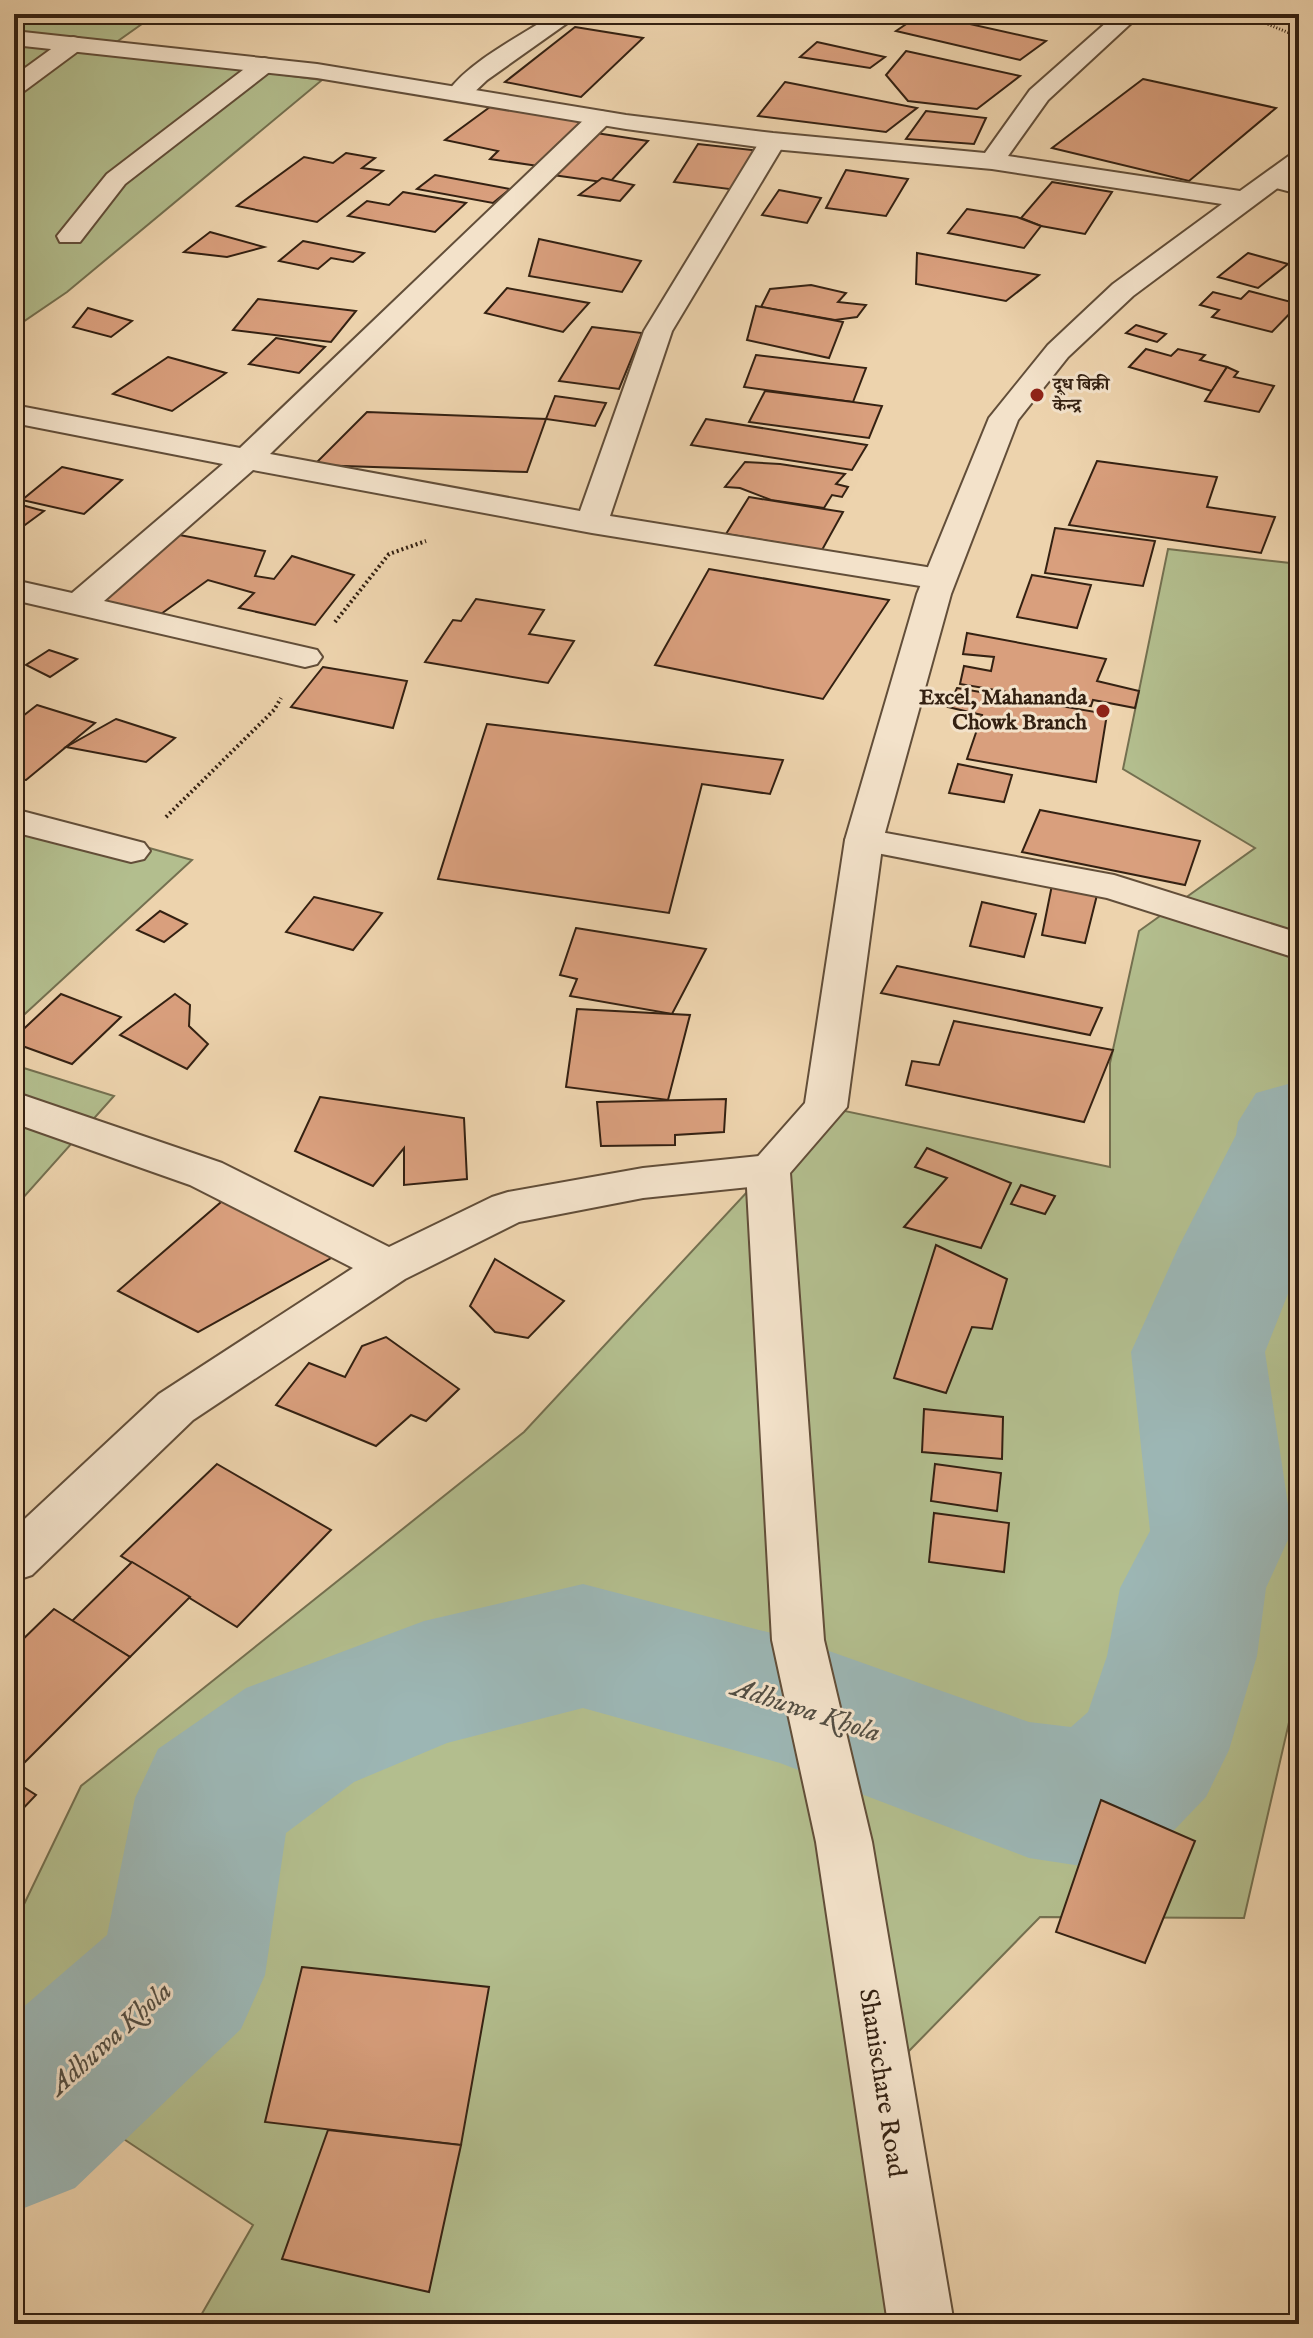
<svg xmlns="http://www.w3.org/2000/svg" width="1313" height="2338" font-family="'IM FELL English','Noto Serif Devanagari',serif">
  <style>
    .green { fill: #b3be8e; stroke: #747050; stroke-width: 2 }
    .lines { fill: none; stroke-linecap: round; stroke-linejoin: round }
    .river { fill: #9cb6b4; fill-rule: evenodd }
    .building { fill: #d99f7d; stroke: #342112; stroke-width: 2 }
    .minor-casing { stroke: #624e39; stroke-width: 4 }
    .tertiary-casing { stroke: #624e39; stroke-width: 4 }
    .path-far1 { stroke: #342112; stroke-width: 3; stroke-dasharray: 1 2; stroke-linecap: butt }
    .path { stroke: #342112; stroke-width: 4; stroke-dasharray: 2 3; stroke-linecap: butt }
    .minor { fill: #f3e2ca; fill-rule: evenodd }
    .tertiary { fill: #f3e2ca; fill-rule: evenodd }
    .poi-dot { fill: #8f2418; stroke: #f3e2ca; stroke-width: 3 }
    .labels { text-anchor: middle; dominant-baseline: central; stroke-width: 6; stroke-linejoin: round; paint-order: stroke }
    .far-poi-label { font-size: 18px; font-weight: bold; fill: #342112; stroke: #f3e2ca; text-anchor: start }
    .poi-label { font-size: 22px; font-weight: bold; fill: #342112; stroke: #f3e2ca; text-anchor: end }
    .near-street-label { font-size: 26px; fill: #342112; stroke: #f3e2ca }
    .near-water-label { font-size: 28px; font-style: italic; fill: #534e43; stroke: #f3e2ca }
  </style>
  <rect width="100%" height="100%" fill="#edd3ad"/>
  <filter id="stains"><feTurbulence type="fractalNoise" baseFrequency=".0025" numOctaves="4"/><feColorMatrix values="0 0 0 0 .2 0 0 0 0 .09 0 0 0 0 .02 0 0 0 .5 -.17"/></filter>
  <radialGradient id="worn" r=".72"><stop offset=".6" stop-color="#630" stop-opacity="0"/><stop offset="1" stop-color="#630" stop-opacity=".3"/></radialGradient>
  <g class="green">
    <polygon points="14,14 156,14 108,48 14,37"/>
    <polygon points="14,39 322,80 67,292 14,328"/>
    <polygon points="1168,549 1299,564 1299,1679 1244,1918 1040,1917 909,2051 919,2316 946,2324 196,2324 253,2225 14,2066 14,1925 81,1786 524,1432 826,1107 1110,1167 1110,1063 1139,931 1255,848 1123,769"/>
    <polygon points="14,810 192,860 14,1024"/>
    <polygon points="14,1065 114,1096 14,1208"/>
  </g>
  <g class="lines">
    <polygon class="river" points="1299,1081 1299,1266 1265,1352 1292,1531 1266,1588 1257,1656 1229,1750 1206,1797 1156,1849 1101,1869 1029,1858 780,1763 583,1708 447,1743 354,1782 286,1833 265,1975 241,2029 75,2188 14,2212 14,2015 107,1935 135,1798 158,1749 246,1688 424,1621 583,1584 798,1640 1029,1722 1071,1727 1088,1712 1107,1656 1120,1588 1150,1531 1131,1352 1179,1246 1236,1135 1238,1122 1256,1093"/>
  </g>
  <g class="building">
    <polygon points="921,14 925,14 1046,41 1020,60 896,31"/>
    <polygon points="575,27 643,38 581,97 505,82"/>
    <polygon points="817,42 885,57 870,68 800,57"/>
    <polygon points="906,51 1020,76 977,109 908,101 886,75"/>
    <polygon points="1143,79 1276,108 1189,181 1052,148"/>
    <polygon points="785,82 917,108 886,132 758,116"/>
    <polygon points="494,104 585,123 538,166 490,159 498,151 445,140"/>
    <polygon points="926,111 986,118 974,144 906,139"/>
    <polygon points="596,133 648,141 609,183 553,175"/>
    <polygon points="698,144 761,151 737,190 674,182"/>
    <polygon points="346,153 375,158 362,168 383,171 317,222 237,206 304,157 333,163"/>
    <polygon points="846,170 908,179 886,216 826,208"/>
    <polygon points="435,175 510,189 493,203 417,189"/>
    <polygon points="602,178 634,185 620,201 579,195"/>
    <polygon points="1052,182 1112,192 1085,234 1041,226 1021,218"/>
    <polygon points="779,190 821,198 807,223 762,215"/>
    <polygon points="403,192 466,203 435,232 348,216 367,201 389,205"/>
    <polygon points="967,209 1017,217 1041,226 1024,248 948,233"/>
    <polygon points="210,232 264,247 227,257 184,252"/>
    <polygon points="539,239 641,261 622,292 529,276"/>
    <polygon points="303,241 364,253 353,262 331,258 318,269 279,261"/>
    <polygon points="917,253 1039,275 1006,301 916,284"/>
    <polygon points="1248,253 1288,264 1258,288 1218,277"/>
    <polygon points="811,285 846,293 838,302 866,305 857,317 835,320 761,307 770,289"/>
    <polygon points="507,288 589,303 563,332 485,313"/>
    <polygon points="1249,291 1299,304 1272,332 1212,317 1219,310 1200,305 1213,292 1241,299"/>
    <polygon points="258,299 356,311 331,342 233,330"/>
    <polygon points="756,306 843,322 829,358 747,340"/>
    <polygon points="88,308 132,321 111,337 73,327"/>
    <polygon points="1136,325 1166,334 1157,342 1126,333"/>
    <polygon points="592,327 642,333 619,389 559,381"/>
    <polygon points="276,338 325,347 299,373 249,364"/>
    <polygon points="1146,349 1171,356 1178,349 1205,355 1200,360 1227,367 1212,391 1129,367"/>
    <polygon points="756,355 866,368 853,402 744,387"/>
    <polygon points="168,357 226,373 172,411 113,394"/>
    <polygon points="1227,367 1238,372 1234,377 1274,386 1259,412 1205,401"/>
    <polygon points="765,391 853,402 882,406 869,438 749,422"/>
    <polygon points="555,396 606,403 595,426 546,419"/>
    <polygon points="367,412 546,419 527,472 314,465"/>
    <polygon points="706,419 867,445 852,470 691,445"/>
    <polygon points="1097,461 1217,477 1207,507 1275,517 1261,553 1069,525"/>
    <polygon points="745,462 780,464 845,474 836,484 848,487 842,497 832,495 824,508 771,500 740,488 725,487"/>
    <polygon points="62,467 122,480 84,514 22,500"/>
    <polygon points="749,497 843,512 822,550 726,534"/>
    <polygon points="14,503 44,511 14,533"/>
    <polygon points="1055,528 1155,541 1143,586 1045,573"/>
    <polygon points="174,534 265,551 255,576 274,579 292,556 354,575 315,625 239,608 254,593 208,580 161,614 100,600"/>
    <polygon points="709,569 889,600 823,699 655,665"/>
    <polygon points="1032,575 1091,585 1077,628 1017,617"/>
    <polygon points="476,599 544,610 529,634 574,641 548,683 425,662 453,620 461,621"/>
    <polygon points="967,633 1106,659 1097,681 1139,691 1135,708 1093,700 1091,706 960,684 964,666 991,671 994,657 963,654"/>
    <polygon points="49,650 77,659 50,677 26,665"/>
    <polygon points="323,667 407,681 393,728 291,707"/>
    <polygon points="957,688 1107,714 1096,782 967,759 982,715 948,707"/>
    <polygon points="37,705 95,723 26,780 14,778 14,723"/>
    <polygon points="116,719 175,738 146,762 66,747"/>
    <polygon points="487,724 783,760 770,794 702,784 669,913 438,879"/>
    <polygon points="958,764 1012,775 1004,802 949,793"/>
    <polygon points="1040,810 1200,841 1185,885 1022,852"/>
    <polygon points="1052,885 1097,895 1085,943 1042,935"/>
    <polygon points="314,897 382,913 353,950 286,932"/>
    <polygon points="982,902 1036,914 1024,957 970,946"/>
    <polygon points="160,911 187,924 164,942 137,930"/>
    <polygon points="576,928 706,949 672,1014 570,996 577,979 560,975"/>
    <polygon points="897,966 1102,1008 1090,1035 881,993"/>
    <polygon points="61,994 121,1017 72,1064 14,1043 14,1038"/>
    <polygon points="175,994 190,1005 189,1026 208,1044 187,1069 120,1035"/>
    <polygon points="577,1009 690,1015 668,1100 566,1087"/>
    <polygon points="954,1021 1113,1050 1084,1122 906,1085 912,1061 939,1065"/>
    <polygon points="320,1097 464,1118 467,1179 404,1185 404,1148 373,1186 295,1151"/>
    <polygon points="726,1099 724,1132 675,1135 675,1145 601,1146 597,1102"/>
    <polygon points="927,1148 1011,1183 981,1248 904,1227 947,1178 915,1167"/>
    <polygon points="1021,1185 1055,1196 1045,1214 1011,1204"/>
    <polygon points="228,1196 333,1257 198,1332 118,1291"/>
    <polygon points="936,1245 1007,1279 992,1329 972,1327 946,1393 894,1378"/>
    <polygon points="495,1259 564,1301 528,1338 495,1332 470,1306"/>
    <polygon points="386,1337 459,1389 426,1421 411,1415 376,1446 276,1405 309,1363 345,1377 362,1346"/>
    <polygon points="924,1409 1003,1417 1002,1459 922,1452"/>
    <polygon points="217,1464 331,1530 237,1627 121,1556"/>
    <polygon points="935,1464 1001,1473 997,1511 931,1501"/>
    <polygon points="934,1513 1009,1523 1004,1572 929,1562"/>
    <polygon points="132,1562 190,1597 130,1657 72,1621"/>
    <polygon points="54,1609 130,1657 14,1773 14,1648"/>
    <polygon points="14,1781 36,1795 14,1818"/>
    <polygon points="1101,1800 1195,1841 1145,1963 1056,1932"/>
    <polygon points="302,1967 489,1987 461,2145 265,2122"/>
    <polygon points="328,2130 461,2145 429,2292 282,2259"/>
  </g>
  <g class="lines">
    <g class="minor-casing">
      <g id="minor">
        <path d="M554,14H580L487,80L468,98H450L447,93C468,62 522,35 554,14Z"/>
        <polygon points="73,37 81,39 85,44 81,49 23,92 14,94 14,76 65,39"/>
        <polygon points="264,58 272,60 276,65 272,70 125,184 80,242 60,242 57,236 107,174 256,60"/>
        <polygon points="600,111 609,113 612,118 609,123 270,454 580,511 644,331 760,141 764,136 782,136 786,141 672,331 610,516 939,569 951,572 956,579 951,586 939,589 592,533 253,470 104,601 317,650 322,657 317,664 305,667 14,600 14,580 72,593 223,464 14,423 14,405 240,448 591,113"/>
        <polygon points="1273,172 1299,178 1299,194 1264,185 1260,180 1264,175"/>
        <polygon points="14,809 144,843 150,851 144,859 131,862 14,832"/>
        <polygon points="864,829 1114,875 1299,933 1299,959 1107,898 851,848 845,840 851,832"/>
        <polygon points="14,1092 222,1163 389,1247 492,1197 508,1192 643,1168 768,1155 784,1159 790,1170 784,1181 768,1185 643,1198 519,1222 405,1279 193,1420 32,1575 14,1581 14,1529 159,1394 353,1268 190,1185 14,1123"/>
      </g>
    </g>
    <g class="tertiary-casing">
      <polygon id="tertiary" points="1116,14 1141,14 1048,100 1008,156 1240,191 1290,155 1299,152 1299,172 1133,296 1068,357 1018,420 951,594 883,840 847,1107 790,1173 824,1640 872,1842 954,2324 888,2324 816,1842 772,1640 746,1170 805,1103 845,840 917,594 989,418 1048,345 1113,284 1222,204 992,169 773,149 626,129 317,78 14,45 14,31 317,64 626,115 773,133 985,153 1030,90"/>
    </g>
    <polyline class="path-far1" points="1243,14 1299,37"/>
    <g class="path">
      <polyline points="335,622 389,554 426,541"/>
      <polyline points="166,817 274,710 281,698"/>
    </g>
    <use href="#minor" class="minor"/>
    <use href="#tertiary" class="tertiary"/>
  </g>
  <g class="poi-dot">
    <circle cx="1037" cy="395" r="8"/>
    <circle cx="1103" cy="711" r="8"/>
  </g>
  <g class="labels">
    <g class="far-poi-label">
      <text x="1053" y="385">दूध बिक्री<tspan x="1053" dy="21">केन्द्र</tspan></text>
    </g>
    <g class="poi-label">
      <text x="1087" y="698">Excel, Mahananda<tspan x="1087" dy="25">Chowk Branch</tspan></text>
    </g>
    <g class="near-street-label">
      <text transform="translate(882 2083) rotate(81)">Shanischare Road</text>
    </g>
    <g class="near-water-label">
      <text transform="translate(806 1711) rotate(18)">Adhuwa Khola</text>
      <text transform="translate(111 2039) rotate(-42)">Adhuwa Khola</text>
    </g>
  </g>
  <rect width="1313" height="2338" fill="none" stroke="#edd3ad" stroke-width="48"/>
  <rect x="16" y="16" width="1281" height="2306" fill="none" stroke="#342112" stroke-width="4"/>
  <rect x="24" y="24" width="1265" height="2290" fill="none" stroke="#342112" stroke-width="2"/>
  <rect width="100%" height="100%" filter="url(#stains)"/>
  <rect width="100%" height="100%" fill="url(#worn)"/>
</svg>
